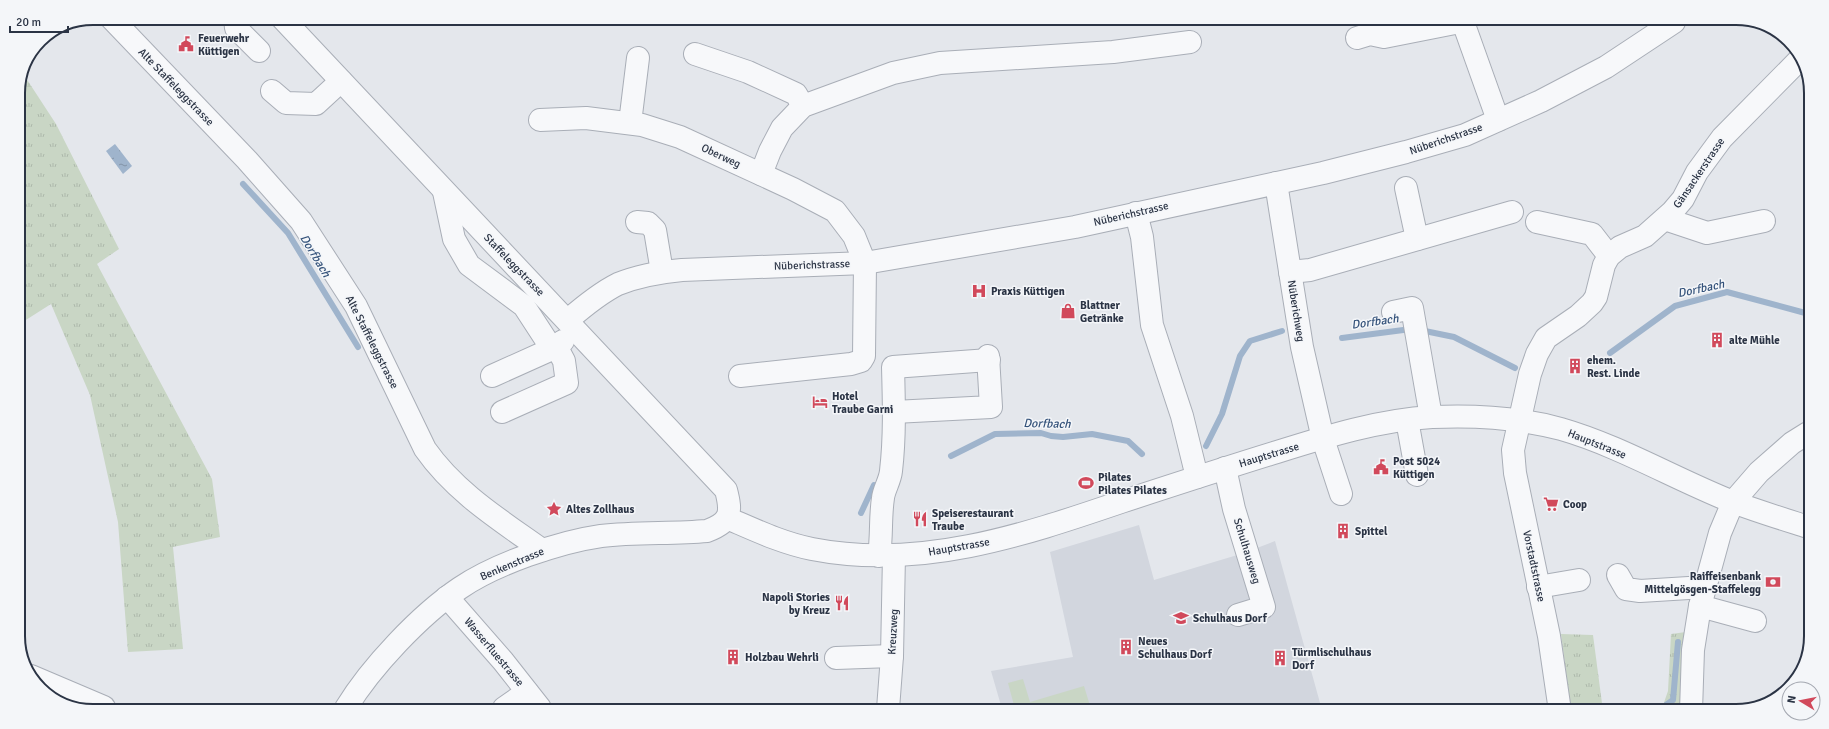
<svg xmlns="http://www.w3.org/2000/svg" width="1829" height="729" font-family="Signika,sans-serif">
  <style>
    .built { fill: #d2d6de }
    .grass { fill: url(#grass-tufts) }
    .pitch { fill: #c9d6c5 }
    .water { fill: url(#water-ripples) }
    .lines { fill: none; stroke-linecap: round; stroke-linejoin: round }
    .stream { stroke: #9fb4cc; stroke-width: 6 }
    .minor-casing { stroke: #a9aeb7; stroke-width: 24 }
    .minor { stroke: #f7f8fa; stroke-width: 22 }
    .labels { text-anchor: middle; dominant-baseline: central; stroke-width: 3; stroke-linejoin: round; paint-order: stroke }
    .poi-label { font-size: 11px; font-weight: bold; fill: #2b3445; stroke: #f4f6f9; text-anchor: start }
    .street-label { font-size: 11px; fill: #2b3445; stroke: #f4f6f9 }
    .water-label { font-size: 12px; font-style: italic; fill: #34527a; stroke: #f4f6f9 }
    .rim { fill: none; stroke: #2b3445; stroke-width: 2 }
  </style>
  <defs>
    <pattern id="grass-tufts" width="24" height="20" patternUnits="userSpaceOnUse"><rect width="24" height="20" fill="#c9d6c5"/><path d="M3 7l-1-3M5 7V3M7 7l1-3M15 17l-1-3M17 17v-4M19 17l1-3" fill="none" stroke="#adb8ab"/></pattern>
    <pattern id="water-ripples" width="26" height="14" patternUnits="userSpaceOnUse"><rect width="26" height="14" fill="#9fb4cc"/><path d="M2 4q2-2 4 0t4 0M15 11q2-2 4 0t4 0" fill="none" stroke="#8293a7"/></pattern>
  </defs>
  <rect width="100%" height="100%" fill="#e4e7ec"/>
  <polygon class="built" points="1139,525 1154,580 1244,553 1275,541 1322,710 1002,709 991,671 1073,657 1050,552"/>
  <g class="grass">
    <polygon points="24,75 56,124 119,249 97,264 212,479 220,537 173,547 183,649 128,652 118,522 90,395 51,304 18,325 18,88"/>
    <polygon points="1686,632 1682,708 1667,708 1667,711 1661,711 1668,691 1671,634"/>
    <polygon points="1561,634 1593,635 1603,711 1571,711"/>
  </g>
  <polygon class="pitch" points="1023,679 1030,702 1084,686 1091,709 1015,709 1008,683"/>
  <polygon class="water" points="115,144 132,166 123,174 106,151"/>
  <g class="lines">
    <g class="stream">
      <polyline points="243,184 288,233 358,347"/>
      <polyline points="1420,330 1454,337 1515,368"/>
      <polyline points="1342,338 1411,329"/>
      <polyline points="1610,353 1675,306 1727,292 1809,314"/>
      <polyline points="1206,446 1222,414 1240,356 1250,341 1282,331"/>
      <polyline points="951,456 995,434 1041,433 1051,436 1063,437 1092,434 1128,441 1142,454"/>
      <polyline points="861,513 874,485"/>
      <polyline points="1664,711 1666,705 1673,700 1678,642"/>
    </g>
    <g class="minor-casing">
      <g id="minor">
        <path d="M111,18L247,160L301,221L356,306L425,449C455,492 500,520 542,550"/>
        <polyline points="235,18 236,28 259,51"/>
        <path d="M282,18C430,176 578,332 726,490C732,513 731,522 707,531C672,534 636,532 601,536C559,542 495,564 460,588C420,615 371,667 346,708"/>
        <polyline points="1463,22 1498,120"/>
        <polyline points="1357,38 1370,34 1384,37 1465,21"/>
        <polyline points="695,54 748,72 796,94 803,106"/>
        <polyline points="272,91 286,103 316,104 341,81"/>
        <polyline points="540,120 586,118 642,125 680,137 793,189 835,211 854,236 865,263 864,356 861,361 851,364 740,376"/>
        <polyline points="630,123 638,58"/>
        <polyline points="761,174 770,151 782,128 803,106 893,73 940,63 1113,52 1190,42"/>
        <polyline points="1276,183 1302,347 1323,439 1341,494"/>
        <polyline points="1406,188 1417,239"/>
        <polyline points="444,192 454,239 469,265 524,306 552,349"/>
        <polyline points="1136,213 1142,237 1152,325 1182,416 1197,477"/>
        <polyline points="1665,219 1707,233 1764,221"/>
        <polyline points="637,222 648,223 655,230 662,272"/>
        <polyline points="1537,222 1592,234 1609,256"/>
        <polyline points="1290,272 1310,270 1512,212"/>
        <polyline points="1393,312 1412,308 1431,417"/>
        <path d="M568,320C583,307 600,293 618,284C638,276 661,272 682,270L865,263L1075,227L1323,173L1406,152L1465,135L1541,101L1606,67L1674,22"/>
        <polyline points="492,376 552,349 563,341"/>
        <polyline points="502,412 567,383 564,361 556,346"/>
        <polyline points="894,412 991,407 988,356"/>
        <polyline points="1407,420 1417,475"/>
        <polyline points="1225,468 1234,509 1264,607 1238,615"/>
        <path d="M727,518C755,530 782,543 812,549C919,570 1021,536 1121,502C1173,485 1225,468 1277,452C1328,436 1379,420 1432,417C1474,415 1520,418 1561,429C1620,446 1675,479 1733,502C1757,511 1783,519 1808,527"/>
        <path d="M879,556C882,536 880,517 883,498C884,489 890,481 891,471C895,437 894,402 893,367L989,360"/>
        <polyline points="1618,575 1626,589 1640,591 1705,587"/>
        <polyline points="1538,587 1579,580"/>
        <polyline points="447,597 503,661 540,708"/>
        <polyline points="1700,606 1755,621"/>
        <polyline points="836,658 892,656"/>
        <polyline points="31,676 104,707"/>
        <polyline points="504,708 527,692"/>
        <polyline points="888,709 892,656 894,555"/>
        <polyline points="1560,711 1549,636 1515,473 1513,450 1530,374 1537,354 1546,338 1578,316 1592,303 1596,297 1604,265 1609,256 1620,247 1645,236 1672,212 1683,199 1697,172 1722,138 1800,59"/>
        <polyline points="1691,711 1693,650 1700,606 1720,533 1733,502 1759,472 1792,443 1808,433"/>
      </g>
    </g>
    <use href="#minor" class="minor"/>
  </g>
  <defs>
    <g id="civic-bare" transform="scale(1.2)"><path d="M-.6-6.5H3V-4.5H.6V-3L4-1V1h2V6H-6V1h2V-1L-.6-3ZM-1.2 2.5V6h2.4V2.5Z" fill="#d1495b" stroke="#f4f6f9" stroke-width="2.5" paint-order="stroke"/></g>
    <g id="hospital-bare" transform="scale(1.2)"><path d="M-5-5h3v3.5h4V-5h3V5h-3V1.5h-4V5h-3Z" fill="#d1495b" stroke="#f4f6f9" stroke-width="2.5" paint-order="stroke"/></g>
    <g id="shop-bare" transform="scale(1.2)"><path d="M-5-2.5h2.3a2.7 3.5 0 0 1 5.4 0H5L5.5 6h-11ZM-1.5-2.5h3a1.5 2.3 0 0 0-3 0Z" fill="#d1495b" stroke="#f4f6f9" stroke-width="2.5" paint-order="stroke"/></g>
    <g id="building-bare" transform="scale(1.2)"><path d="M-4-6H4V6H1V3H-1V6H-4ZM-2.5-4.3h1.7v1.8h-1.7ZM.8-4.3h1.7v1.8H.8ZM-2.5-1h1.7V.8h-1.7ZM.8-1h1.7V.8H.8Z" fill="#d1495b" stroke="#f4f6f9" stroke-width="2.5" paint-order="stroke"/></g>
    <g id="hotel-bare" transform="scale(1.2)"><path d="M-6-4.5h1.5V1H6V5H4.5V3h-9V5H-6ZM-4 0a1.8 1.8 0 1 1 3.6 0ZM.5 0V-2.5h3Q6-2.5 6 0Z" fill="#d1495b" stroke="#f4f6f9" stroke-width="2.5" paint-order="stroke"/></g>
    <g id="stadium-bare" transform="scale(1.2)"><path d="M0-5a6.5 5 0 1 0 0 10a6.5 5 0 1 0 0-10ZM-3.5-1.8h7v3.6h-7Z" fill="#d1495b" stroke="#f4f6f9" stroke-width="2.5" paint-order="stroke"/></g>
    <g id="supermarket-bare" transform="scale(1.2)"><path d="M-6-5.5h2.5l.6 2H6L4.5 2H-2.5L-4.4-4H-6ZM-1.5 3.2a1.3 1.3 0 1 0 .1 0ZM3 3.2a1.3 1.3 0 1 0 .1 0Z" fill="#d1495b" stroke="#f4f6f9" stroke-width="2.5" paint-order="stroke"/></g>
    <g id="sight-bare" transform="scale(1.2)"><path d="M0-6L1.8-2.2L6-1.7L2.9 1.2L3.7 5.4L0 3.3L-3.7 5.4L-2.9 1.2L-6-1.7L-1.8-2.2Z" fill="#d1495b" stroke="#f4f6f9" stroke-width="2.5" paint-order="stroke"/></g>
    <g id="restaurant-bare" transform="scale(1.2)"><path d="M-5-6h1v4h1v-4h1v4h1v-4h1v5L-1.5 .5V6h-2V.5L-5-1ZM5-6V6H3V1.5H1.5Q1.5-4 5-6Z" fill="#d1495b" stroke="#f4f6f9" stroke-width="2.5" paint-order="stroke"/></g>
    <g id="bank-bare" transform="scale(1.2)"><path d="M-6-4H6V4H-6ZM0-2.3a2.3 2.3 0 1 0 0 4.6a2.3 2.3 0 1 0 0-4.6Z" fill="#d1495b" stroke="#f4f6f9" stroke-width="2.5" paint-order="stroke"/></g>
    <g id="school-bare" transform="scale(1.2)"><path d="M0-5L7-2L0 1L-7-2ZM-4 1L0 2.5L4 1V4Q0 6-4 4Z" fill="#d1495b" stroke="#f4f6f9" stroke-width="2.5" paint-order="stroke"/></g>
  </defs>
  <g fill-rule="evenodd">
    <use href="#civic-bare" x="186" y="44"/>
    <use href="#hospital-bare" x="979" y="291"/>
    <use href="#shop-bare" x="1068" y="311"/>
    <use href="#building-bare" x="1717" y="340"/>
    <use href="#building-bare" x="1575" y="366"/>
    <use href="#hotel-bare" x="820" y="402"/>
    <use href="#civic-bare" x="1381" y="467"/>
    <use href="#stadium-bare" x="1086" y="483"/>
    <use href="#supermarket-bare" x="1551" y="504"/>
    <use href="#sight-bare" x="554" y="509"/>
    <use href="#restaurant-bare" x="920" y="519"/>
    <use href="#building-bare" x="1343" y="531"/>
    <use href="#bank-bare" x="1773" y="582"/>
    <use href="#restaurant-bare" x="842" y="603"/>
    <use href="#school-bare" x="1181" y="618"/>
    <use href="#building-bare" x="1126" y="647"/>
    <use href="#building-bare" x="733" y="657"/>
    <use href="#building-bare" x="1280" y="658"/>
  </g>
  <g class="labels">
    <g class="poi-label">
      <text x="198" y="38">Feuerwehr<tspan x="198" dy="13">Küttigen</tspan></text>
      <text x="991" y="291">Praxis Küttigen</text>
      <text x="1080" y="305">Blattner<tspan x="1080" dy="13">Getränke</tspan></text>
      <text x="1729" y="340">alte Mühle</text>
      <text x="1587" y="360">ehem.<tspan x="1587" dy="13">Rest. Linde</tspan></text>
      <text x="832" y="396">Hotel<tspan x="832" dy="13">Traube Garni</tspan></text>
      <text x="1393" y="461">Post 5024<tspan x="1393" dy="13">Küttigen</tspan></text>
      <text x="1098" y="477">Pilates<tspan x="1098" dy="13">Pilates Pilates</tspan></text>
      <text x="1563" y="504">Coop</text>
      <text x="566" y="509">Altes Zollhaus</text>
      <text x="932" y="513">Speiserestaurant<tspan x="932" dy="13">Traube</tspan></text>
      <text x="1355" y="531">Spittel</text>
      <text x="1761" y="576" text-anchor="end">Raiffeisenbank<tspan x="1761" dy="13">Mittelgösgen-Staffelegg</tspan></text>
      <text x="830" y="597" text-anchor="end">Napoli Stories<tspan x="830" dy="13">by Kreuz</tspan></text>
      <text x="1193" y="618">Schulhaus Dorf</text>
      <text x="1138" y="641">Neues<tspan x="1138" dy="13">Schulhaus Dorf</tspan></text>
      <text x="1292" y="652">Türmlischulhaus<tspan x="1292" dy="13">Dorf</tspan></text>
      <text x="745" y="657">Holzbau Wehrli</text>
    </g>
    <g class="street-label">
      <text transform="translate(176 87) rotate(46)">Alte Staffeleggstrasse</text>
      <text transform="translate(1446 139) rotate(-19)">Nüberichstrasse</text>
      <text transform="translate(721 156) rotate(25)">Oberweg</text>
      <text transform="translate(1699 173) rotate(-56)">Gänsackerstrasse</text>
      <text transform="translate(1131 214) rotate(-13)">Nüberichstrasse</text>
      <text transform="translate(514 265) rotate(46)">Staffeleggstrasse</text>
      <text transform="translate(812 265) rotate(-2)">Nüberichstrasse</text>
      <text transform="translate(1296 311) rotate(81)">Nüberichweg</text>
      <text transform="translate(372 342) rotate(63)">Alte Staffeleggstrasse</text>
      <text transform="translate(1597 444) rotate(22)">Hauptstrasse</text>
      <text transform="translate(1269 455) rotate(-17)">Hauptstrasse</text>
      <text transform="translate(959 547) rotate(-10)">Hauptstrasse</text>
      <text transform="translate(1247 551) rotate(73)">Schulhausweg</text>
      <text transform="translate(512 564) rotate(-23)">Benkenstrasse</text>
      <text transform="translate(1534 566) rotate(78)">Vorstadtstrasse</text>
      <text transform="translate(893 632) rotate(-87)">Kreuzweg</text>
      <text transform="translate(494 652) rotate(50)">Wasserfluestrasse</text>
    </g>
    <g class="water-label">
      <text transform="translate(315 256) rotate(59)">Dorfbach</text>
      <text transform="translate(1701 289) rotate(-12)">Dorfbach</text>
      <text transform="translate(1375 322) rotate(-8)">Dorfbach</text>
      <text transform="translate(1047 424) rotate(1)">Dorfbach</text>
    </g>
  </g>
  <path d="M0 0H1829V729H0ZM93 25H1736A68 68 0 0 1 1804 93V636A68 68 0 0 1 1736 704H93A68 68 0 0 1 25 636V93A68 68 0 0 1 93 25Z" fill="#f4f6f9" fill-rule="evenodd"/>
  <path class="rim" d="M93 25H1736A68 68 0 0 1 1804 93V636A68 68 0 0 1 1736 704H93A68 68 0 0 1 25 636V93A68 68 0 0 1 93 25Z"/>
  <g transform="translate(1801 701) rotate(280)"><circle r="19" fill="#f4f6f9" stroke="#a4a8b1"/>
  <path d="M0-3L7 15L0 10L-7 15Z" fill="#d1495b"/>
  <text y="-6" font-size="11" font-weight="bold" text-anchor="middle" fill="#2b3445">N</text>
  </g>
  <path d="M10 26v6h58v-6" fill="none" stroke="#2b3445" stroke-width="2"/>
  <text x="16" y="26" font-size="12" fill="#2b3445" stroke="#f4f6f9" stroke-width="3" paint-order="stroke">20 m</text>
</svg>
